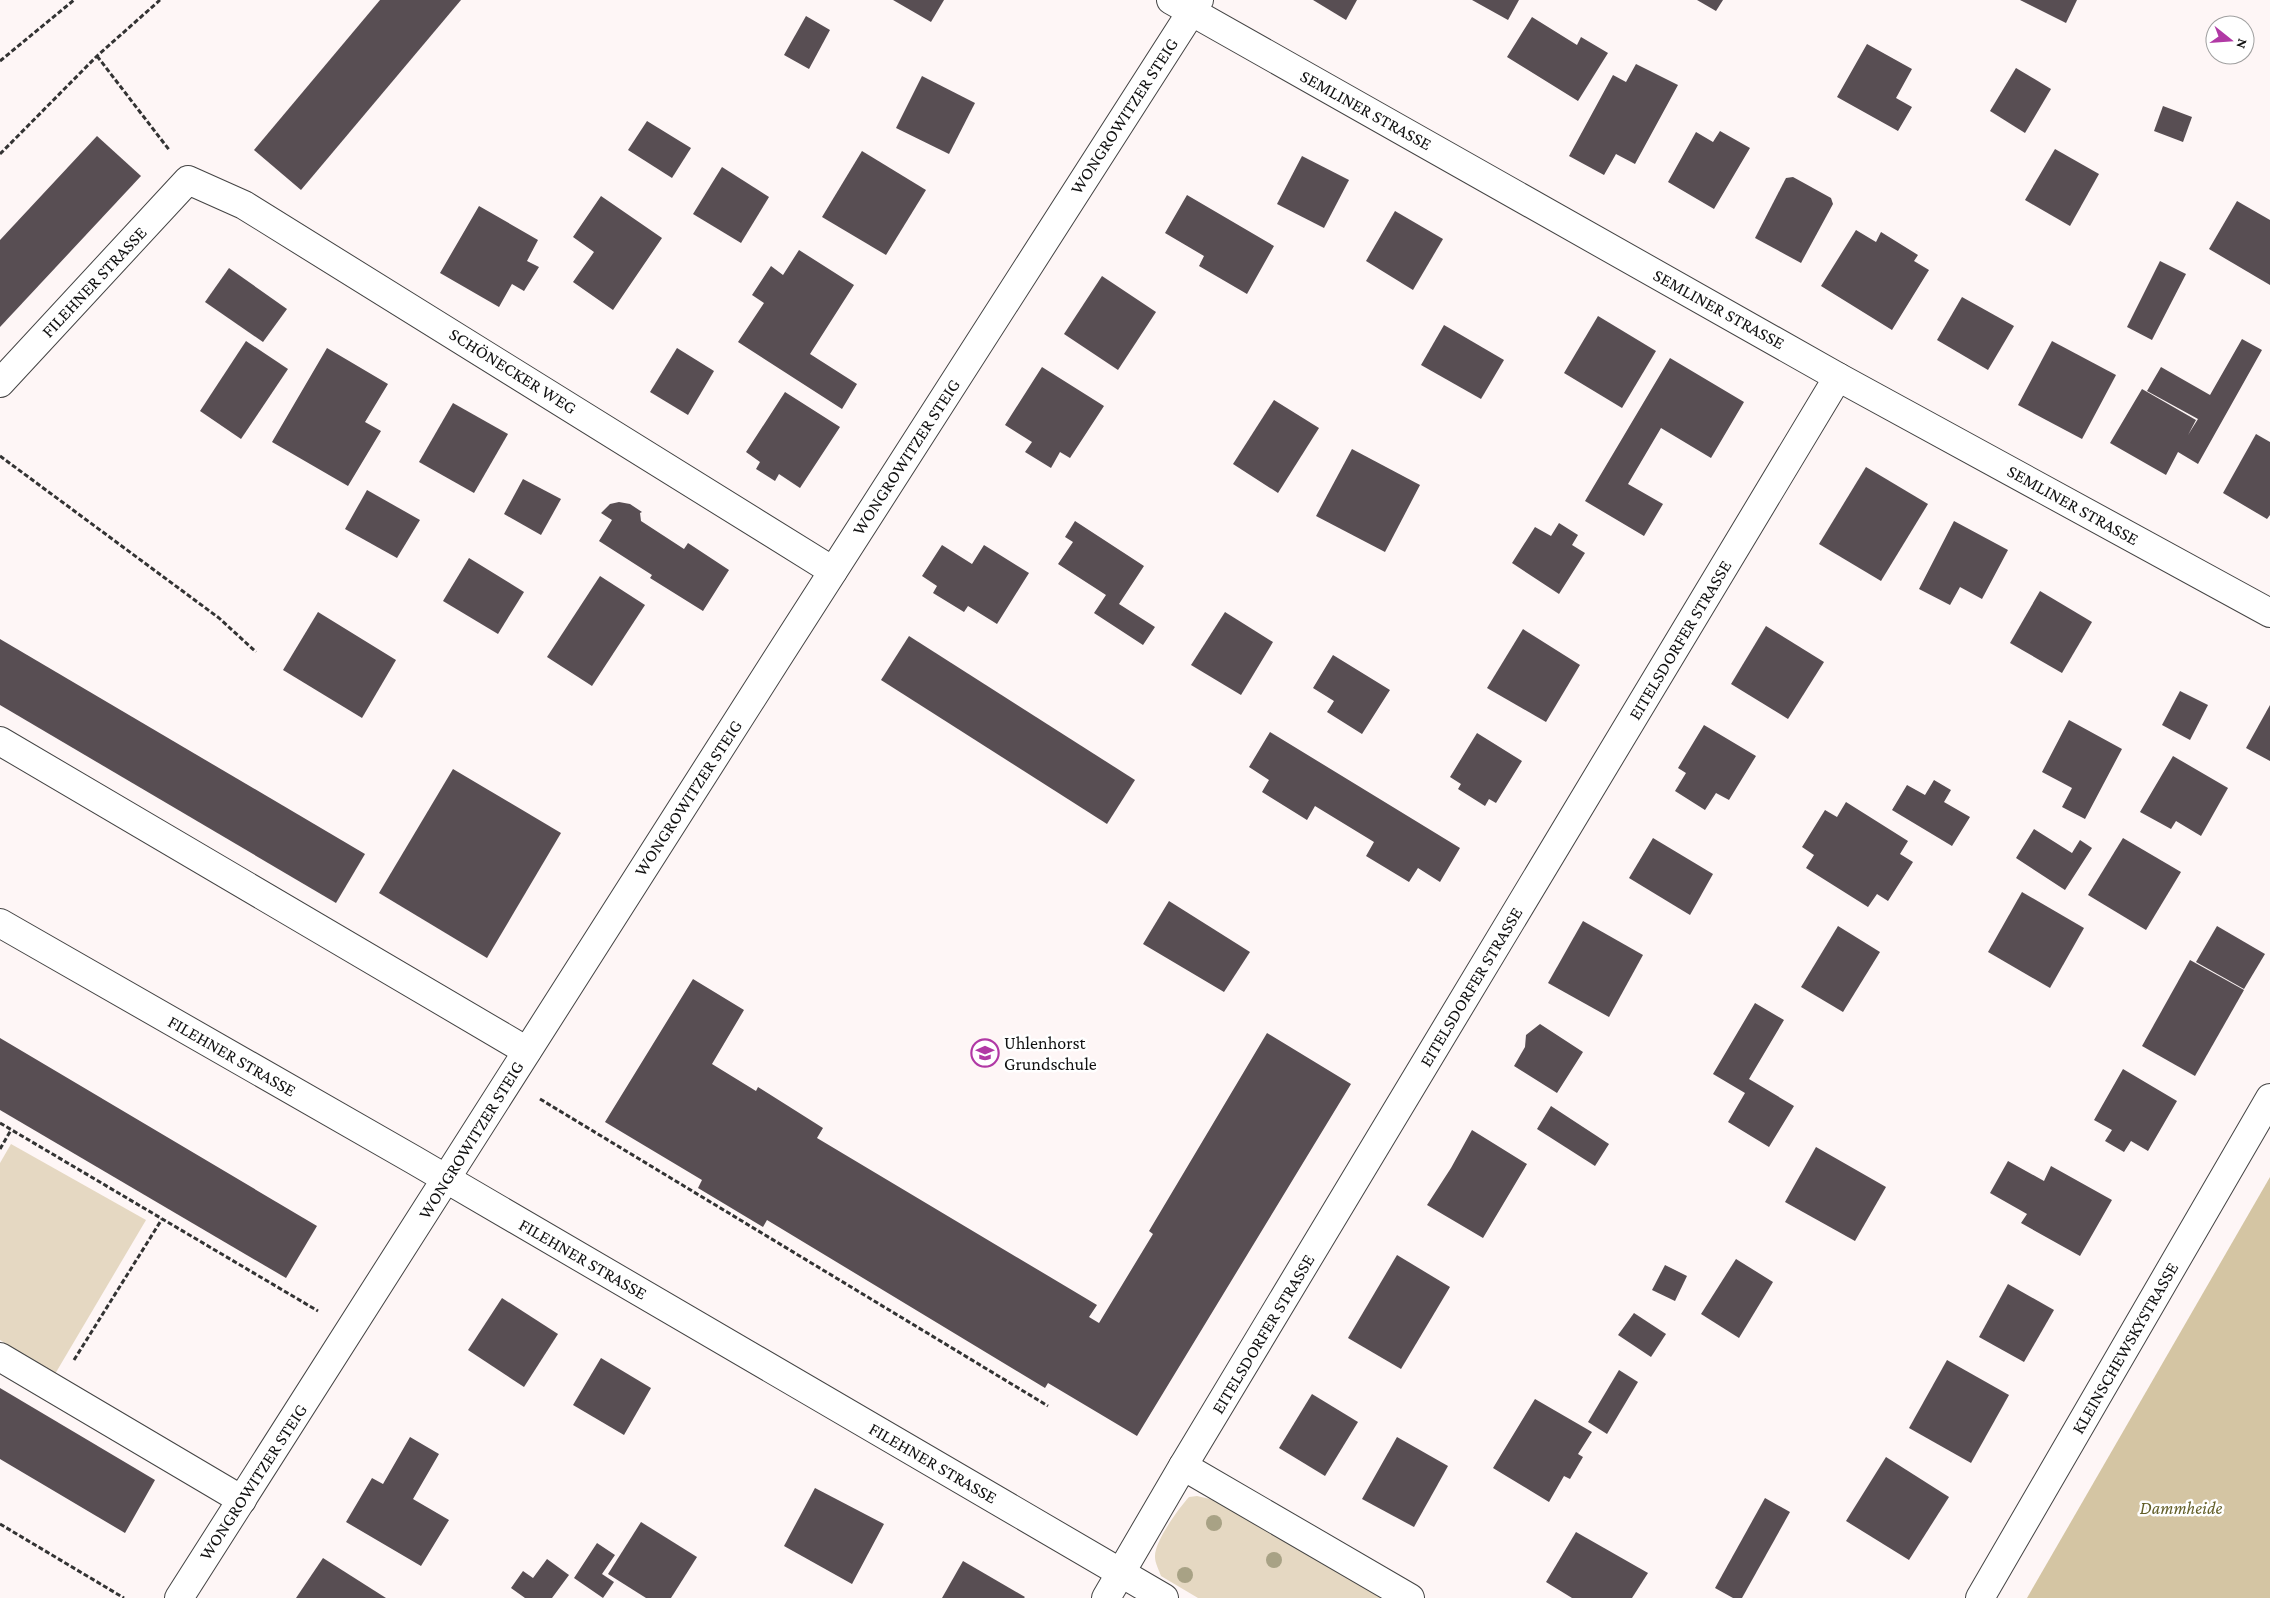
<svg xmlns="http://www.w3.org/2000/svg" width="2270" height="1598" font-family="'Crimson Pro',serif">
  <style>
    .green { fill: #e5d8c2 }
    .forest { fill: #d4c5a3 }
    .building { fill: #584e53 }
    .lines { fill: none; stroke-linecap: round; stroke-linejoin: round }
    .minor-casing { stroke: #444; stroke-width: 30 }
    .path { stroke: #333; stroke-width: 3; stroke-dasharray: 5 2.5; stroke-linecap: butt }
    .minor { stroke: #fff; stroke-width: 28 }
    .tree { fill: #a8a285 }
    .labels { text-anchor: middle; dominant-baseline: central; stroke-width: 5; stroke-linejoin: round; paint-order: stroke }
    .street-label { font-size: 18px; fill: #111; stroke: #fff }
    .poi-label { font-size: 18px; fill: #111; stroke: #fff; text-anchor: start }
    .park-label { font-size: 18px; font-style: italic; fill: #625e28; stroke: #fff }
  </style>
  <rect width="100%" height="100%" fill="#fef6f6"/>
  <g class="green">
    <polygon points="11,1144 146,1220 55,1374 0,1340 0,1163"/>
    <path d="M1197,1496L1210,1499L1227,1507L1382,1598H1198L1161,1576C1159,1570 1155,1563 1155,1557C1154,1542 1179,1508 1189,1497Z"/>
  </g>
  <polygon class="forest" points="2270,1177 2270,1598 2027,1598"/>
  <g class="building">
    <polygon points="380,0 461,0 301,190 254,150"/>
    <polygon points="893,0 944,0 931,22"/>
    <polygon points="1313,0 1357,0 1346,20"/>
    <polygon points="1472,0 1519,0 1508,20"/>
    <polygon points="1697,0 1723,0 1716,11"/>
    <polygon points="2020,0 2077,0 2066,23"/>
    <polygon points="806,16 830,30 809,69 784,55"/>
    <polygon points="1532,17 1577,45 1581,37 1608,53 1578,101 1507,57"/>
    <polygon points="1867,44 1912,69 1896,98 1912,107 1898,131 1837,97"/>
    <polygon points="1636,64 1678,85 1635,164 1616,154 1604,175 1569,156 1613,75 1626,82"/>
    <polygon points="2016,68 2051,89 2025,133 1990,111"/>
    <polygon points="922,76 975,103 949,154 896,128"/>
    <polygon points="2163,106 2192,117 2183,142 2154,131"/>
    <polygon points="647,121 691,148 672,178 628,150"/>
    <polygon points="1720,131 1750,148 1714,209 1668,182 1696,132 1713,142"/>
    <polygon points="97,136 141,176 0,327 0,240"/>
    <polygon points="2055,149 2099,174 2070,226 2025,200"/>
    <polygon points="862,151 926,190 886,255 822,217"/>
    <polygon points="1302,156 1349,180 1324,228 1277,204"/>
    <polygon points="722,167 769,197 741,243 693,214"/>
    <polygon points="1793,177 1831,198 1833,204 1801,263 1755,238 1786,178"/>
    <polygon points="1187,195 1274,246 1247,294 1199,266 1204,256 1165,233"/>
    <polygon points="601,196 662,238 613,310 573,282 594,252 573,237"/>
    <polygon points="2237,201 2270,220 2270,285 2209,249"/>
    <polygon points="479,206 538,240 527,261 539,267 524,291 512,284 499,307 440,273"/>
    <polygon points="1395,211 1443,239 1413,290 1366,261"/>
    <polygon points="1856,230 1876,242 1881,232 1918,255 1914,261 1929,270 1892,330 1821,286"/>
    <polygon points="799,250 854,285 810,354 857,384 842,409 738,342 764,303 752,295 771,266 783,275"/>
    <polygon points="2160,261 2186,274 2152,340 2127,327"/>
    <polygon points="229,268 287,309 263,342 205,302"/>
    <polygon points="1102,276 1156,312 1118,370 1064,334"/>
    <polygon points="1962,297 2014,326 1988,370 1937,340"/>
    <polygon points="1598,316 1656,351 1622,408 1564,373"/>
    <polygon points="1444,325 1504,360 1481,399 1421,365"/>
    <polygon points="2242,339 2262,350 2198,464 2178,452 2166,475 2110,443 2142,389 2196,420 2188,435 2198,419 2147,391 2161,367 2210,395"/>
    <polygon points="246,341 288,369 241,439 200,411"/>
    <polygon points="2052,341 2116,375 2082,439 2018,405"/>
    <polygon points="327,348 388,384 365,422 381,431 348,486 272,442"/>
    <polygon points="677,348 714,371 688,415 650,392"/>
    <polygon points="1670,358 1744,402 1711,458 1661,428 1628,484 1663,504 1644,536 1585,501"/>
    <polygon points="1042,367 1104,406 1070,458 1060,452 1051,468 1025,452 1032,442 1005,425"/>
    <polygon points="785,392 840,427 800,488 779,474 775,481 756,469 760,462 746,452"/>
    <polygon points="1274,400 1319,428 1278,493 1233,464"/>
    <polygon points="453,403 508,434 474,493 419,462"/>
    <polygon points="2256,434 2270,442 2270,515 2267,519 2223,493"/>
    <polygon points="1352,449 1420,485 1385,552 1316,516"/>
    <polygon points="1866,467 1928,504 1881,581 1819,544"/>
    <polygon points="523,479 561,499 541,535 504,514"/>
    <polygon points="367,490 420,520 397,558 345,529"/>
    <polygon points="619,502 630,504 642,512 640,513 641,521 684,549 688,543 729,570 703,611 650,578 652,575 599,541 612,520 601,513 610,504"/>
    <polygon points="1075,521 1144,566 1119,604 1155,627 1143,645 1094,613 1106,595 1058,564 1073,542 1065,537"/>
    <polygon points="1954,521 2008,550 1982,599 1960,587 1950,605 1919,589"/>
    <polygon points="1559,523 1578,535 1572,545 1585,553 1559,594 1512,563 1535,527 1551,536"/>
    <polygon points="942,545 972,564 984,545 1029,573 997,624 968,606 964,612 933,593 937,586 922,576"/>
    <polygon points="469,558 524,592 498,634 443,601"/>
    <polygon points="600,576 645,605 592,686 547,657"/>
    <polygon points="2040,591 2092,622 2062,673 2010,643"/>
    <polygon points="318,612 396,660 362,718 283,670"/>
    <polygon points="1225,612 1273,642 1241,695 1191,665"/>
    <polygon points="1766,626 1824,662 1788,719 1731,684"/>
    <polygon points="1523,629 1580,665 1546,722 1487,688"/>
    <polygon points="909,636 1135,780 1107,824 881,680"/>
    <polygon points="0,639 365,854 336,903 0,705"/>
    <polygon points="1333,655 1390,690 1362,734 1327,712 1334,701 1313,688"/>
    <polygon points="2180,691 2208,705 2190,740 2162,725"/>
    <polygon points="2270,705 2270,761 2246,748"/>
    <polygon points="2069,720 2122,749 2085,819 2062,807 2072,788 2042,772"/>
    <polygon points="1704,725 1756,756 1729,800 1716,793 1705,810 1675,791 1686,773 1678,768"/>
    <polygon points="1270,732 1460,848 1440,882 1418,868 1409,882 1366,856 1374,842 1315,806 1307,820 1262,792 1269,780 1249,767"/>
    <polygon points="1477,733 1522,761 1496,803 1489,799 1485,806 1458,789 1461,784 1450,777"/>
    <polygon points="2173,756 2228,788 2201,836 2176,821 2171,829 2140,812"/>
    <polygon points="453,769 561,833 487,958 379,893"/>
    <polygon points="1934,780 1951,790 1944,802 1970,817 1952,846 1892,810 1907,785 1925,795"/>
    <polygon points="1846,802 1908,841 1900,854 1913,862 1888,901 1877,894 1868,907 1806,868 1814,855 1802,847 1825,810 1837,817"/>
    <polygon points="2034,829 2072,853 2080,840 2092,848 2065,890 2016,858"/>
    <polygon points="1653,838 1713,874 1690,915 1629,878"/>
    <polygon points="2123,838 2181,872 2146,930 2088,895"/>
    <polygon points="2022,892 2084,928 2050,988 1988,952"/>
    <polygon points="1169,901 1250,952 1224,992 1143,944"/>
    <polygon points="1583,921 1643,955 1609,1017 1548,983"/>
    <polygon points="1838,926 1880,952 1843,1012 1801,987"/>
    <polygon points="2217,926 2265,954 2244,989 2196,962"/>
    <polygon points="2190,960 2244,990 2195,1076 2142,1046"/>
    <polygon points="693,979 744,1010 712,1064 756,1091 758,1087 823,1128 817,1138 1097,1305 1089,1317 1099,1323 1153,1234 1149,1231 1267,1033 1351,1084 1137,1436 1048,1383 1045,1388 767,1220 763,1227 698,1188 702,1180 605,1122"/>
    <polygon points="1755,1003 1784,1020 1749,1079 1794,1106 1769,1147 1728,1122 1745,1093 1713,1074"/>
    <polygon points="1540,1024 1583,1052 1557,1093 1514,1066 1525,1047 1526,1035"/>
    <polygon points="0,1038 317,1226 286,1278 0,1110"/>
    <polygon points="2123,1069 2177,1101 2148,1151 2131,1141 2124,1152 2105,1141 2112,1130 2094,1120"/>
    <polygon points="1551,1106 1609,1144 1595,1166 1537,1129"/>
    <polygon points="1472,1130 1527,1164 1483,1238 1427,1205 1451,1168"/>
    <polygon points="1816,1147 1886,1187 1855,1241 1785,1202"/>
    <polygon points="2008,1161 2044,1181 2051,1166 2112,1200 2080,1256 2021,1223 2027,1214 1990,1193"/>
    <polygon points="1397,1255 1450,1287 1401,1369 1348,1338"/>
    <polygon points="1736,1259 1773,1282 1739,1338 1701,1314"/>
    <polygon points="1665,1265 1687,1276 1675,1301 1652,1290"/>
    <polygon points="2008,1284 2054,1310 2024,1362 1979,1337"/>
    <polygon points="502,1298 558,1334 524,1387 468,1350"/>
    <polygon points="1634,1313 1666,1334 1651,1357 1618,1335"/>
    <polygon points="601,1358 651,1388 624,1435 573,1405"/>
    <polygon points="1947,1360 2009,1395 1971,1463 1909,1428"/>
    <polygon points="1619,1370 1638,1382 1607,1434 1588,1422"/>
    <polygon points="0,1388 155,1480 125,1533 0,1459"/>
    <polygon points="1312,1394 1358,1422 1325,1476 1279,1448"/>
    <polygon points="1535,1399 1592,1432 1578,1454 1583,1457 1570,1479 1564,1476 1549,1502 1493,1468"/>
    <polygon points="410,1437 439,1454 413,1499 449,1520 421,1566 346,1522 372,1478 383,1484"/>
    <polygon points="1397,1437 1448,1466 1414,1527 1362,1499"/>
    <polygon points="1886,1457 1949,1497 1909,1560 1846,1521"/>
    <polygon points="815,1488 884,1524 852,1584 784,1546"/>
    <polygon points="1765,1498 1790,1512 1742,1598 1733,1598 1715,1588"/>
    <polygon points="641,1522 697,1557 671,1598 646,1598 608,1574"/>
    <polygon points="1576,1532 1648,1573 1632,1598 1572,1598 1546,1582"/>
    <polygon points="597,1543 615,1555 602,1574 614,1582 603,1598 574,1578"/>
    <polygon points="323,1558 386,1598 296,1598"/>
    <polygon points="547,1559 569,1575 552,1598 525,1598 511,1588 523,1571 533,1578"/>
    <polygon points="963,1561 1025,1597 1024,1598 942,1598"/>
  </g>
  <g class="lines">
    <g class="minor-casing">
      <g id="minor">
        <polyline points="1171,0 1838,377 2270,613"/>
        <polyline points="0,383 188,180 244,205 833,571"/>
        <polyline points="0,741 527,1051"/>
        <polyline points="0,923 414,1160 1164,1598"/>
        <polyline points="0,1357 242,1500"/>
        <polyline points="1183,1466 1410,1598"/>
        <path d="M179,1598C521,1067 855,530 1199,0"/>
        <polyline points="1106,1598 1183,1466 1838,377"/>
        <polyline points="1980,1598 2270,1098"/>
      </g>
    </g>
    <g class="path">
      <polyline points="97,56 170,151"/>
      <polyline points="0,61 74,0"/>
      <polyline points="0,154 97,56 160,0"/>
      <polyline points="0,456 219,618 256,652"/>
      <polyline points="540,1099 1048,1406"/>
      <polyline points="0,1123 318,1311"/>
      <polyline points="0,1149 11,1130"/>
      <polyline points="74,1360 162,1219"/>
      <polyline points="0,1524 124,1598"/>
    </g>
    <use href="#minor" class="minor"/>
  </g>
  <g class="tree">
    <circle cx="1214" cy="1523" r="8"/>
    <circle cx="1274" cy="1560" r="8"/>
    <circle cx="1185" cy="1575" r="8"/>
  </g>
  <defs>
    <g id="school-ring" transform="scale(1.4375)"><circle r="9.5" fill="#fff" stroke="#b139a5" stroke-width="1.5"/><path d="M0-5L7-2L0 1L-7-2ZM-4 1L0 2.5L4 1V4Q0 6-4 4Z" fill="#b139a5"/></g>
  </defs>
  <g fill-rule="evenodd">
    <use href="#school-ring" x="985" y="1053"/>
  </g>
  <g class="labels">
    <g class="street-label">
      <text transform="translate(1366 110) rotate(29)">SEMLINER STRASSE</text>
      <text transform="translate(1124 116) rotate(-57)">WONGROWITZER STEIG</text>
      <text transform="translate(94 282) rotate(-47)">FILEHNER STRASSE</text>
      <text transform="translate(1719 309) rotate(29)">SEMLINER STRASSE</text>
      <text transform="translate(513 371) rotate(32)">SCHÖNECKER WEG</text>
      <text transform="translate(906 457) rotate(-57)">WONGROWITZER STEIG</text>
      <text transform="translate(2073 505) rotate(29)">SEMLINER STRASSE</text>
      <text transform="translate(1680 640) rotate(-59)">EITELSDORFER STRASSE</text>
      <text transform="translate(688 798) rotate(-57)">WONGROWITZER STEIG</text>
      <text transform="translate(1471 987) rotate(-59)">EITELSDORFER STRASSE</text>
      <text transform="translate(232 1056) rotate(30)">FILEHNER STRASSE</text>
      <text transform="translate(471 1140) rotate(-58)">WONGROWITZER STEIG</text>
      <text transform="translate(583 1259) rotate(30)">FILEHNER STRASSE</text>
      <text transform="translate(1263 1334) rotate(-59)">EITELSDORFER STRASSE</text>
      <text transform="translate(2125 1348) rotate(-60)">KLEINSCHEWSKYSTRASSE</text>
      <text transform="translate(933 1463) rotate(30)">FILEHNER STRASSE</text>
      <text transform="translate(253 1482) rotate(-57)">WONGROWITZER STEIG</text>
    </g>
    <g class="poi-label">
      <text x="1004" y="1043">Uhlenhorst<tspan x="1004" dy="21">Grundschule</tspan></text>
    </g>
    <g class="park-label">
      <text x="2181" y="1508">Dammheide</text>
    </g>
  </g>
  <g transform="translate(2230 40) rotate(107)"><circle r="24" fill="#ffffff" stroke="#a0a0a0"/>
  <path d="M0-4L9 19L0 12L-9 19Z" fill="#b139a5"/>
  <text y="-8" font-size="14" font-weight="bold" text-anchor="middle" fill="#111111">N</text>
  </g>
</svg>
